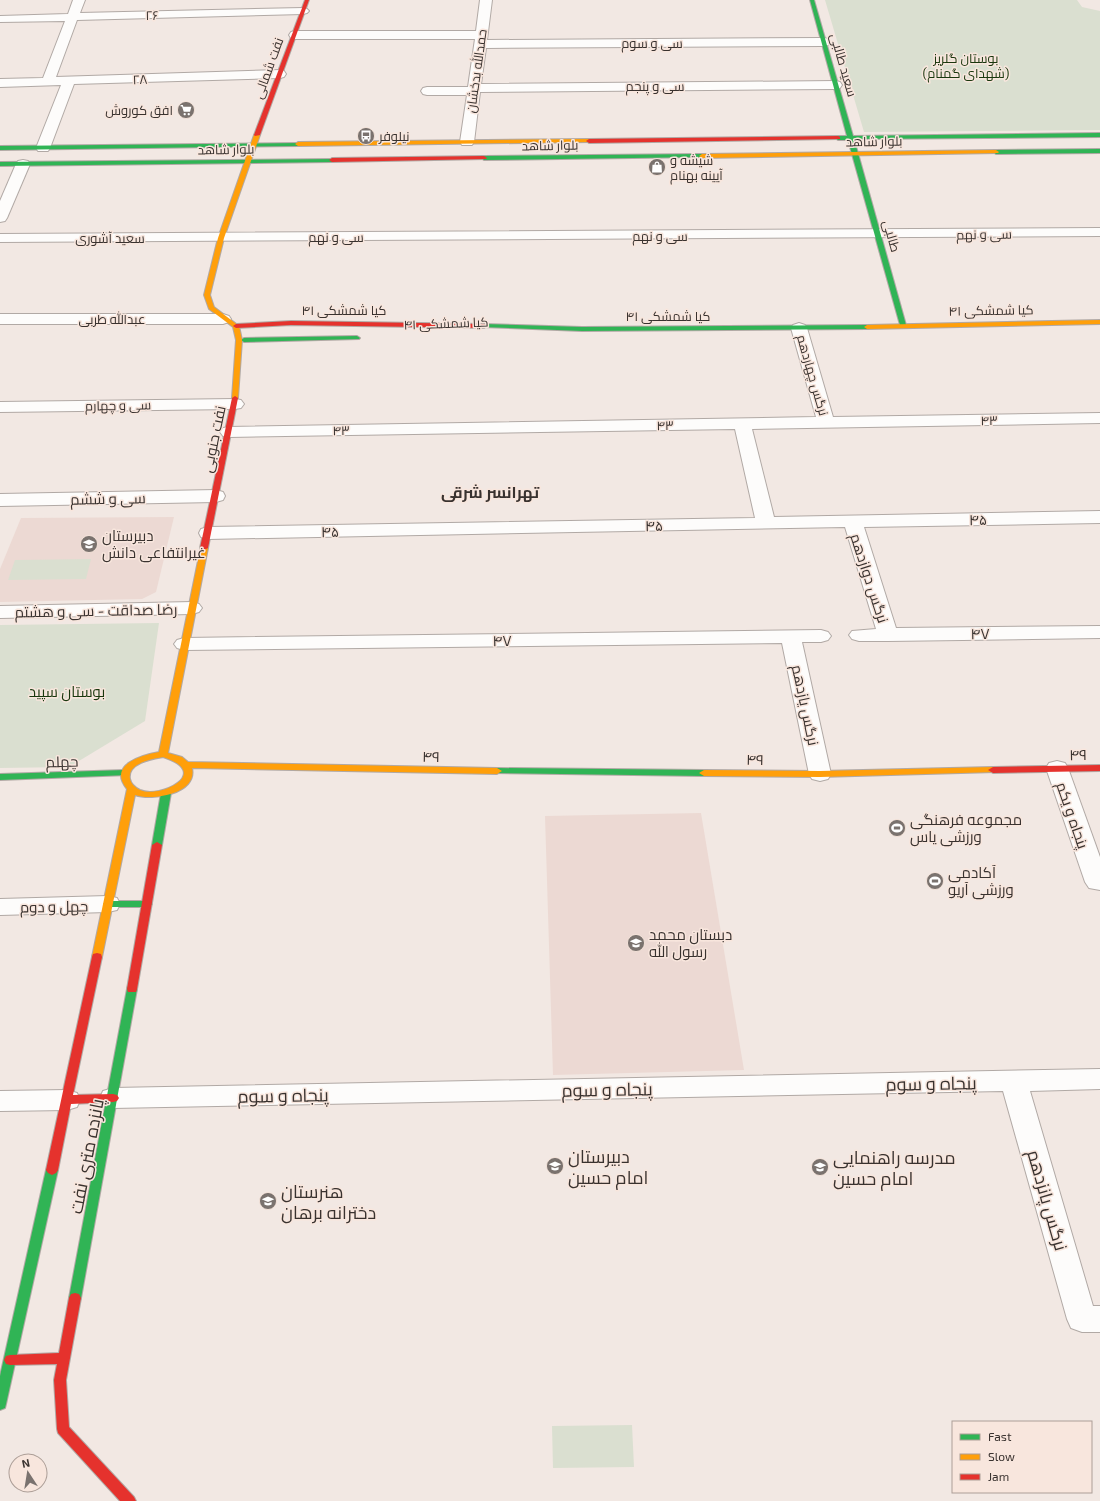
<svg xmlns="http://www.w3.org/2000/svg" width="1100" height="1501" font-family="'Exo 2',Cairo,sans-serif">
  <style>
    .education { fill: #ecd9d3 }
    .green { fill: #dadfd0 }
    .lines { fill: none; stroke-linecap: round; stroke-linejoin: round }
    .street-casing { stroke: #b1a9a5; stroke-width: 2 }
    .fast-casing { stroke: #b1a9a5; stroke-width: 2 }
    .slow-casing { stroke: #b1a9a5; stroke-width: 2 }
    .jam-casing { stroke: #b1a9a5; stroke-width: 2 }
    .street { fill: #fdfcfb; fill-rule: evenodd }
    .fast { fill: #30b455; fill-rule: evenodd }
    .slow { fill: #ff9f0a; fill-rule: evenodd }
    .jam { fill: #e5322d; fill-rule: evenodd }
    .labels { text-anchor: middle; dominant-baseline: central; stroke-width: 3; stroke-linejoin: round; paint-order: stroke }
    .far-street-label { font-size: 13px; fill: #39322f; stroke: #f8e6dd }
    .far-park-label { font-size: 13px; fill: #19370d; stroke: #f8e6dd }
    .far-poi-label { font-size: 13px; fill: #39322f; stroke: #f8e6dd; text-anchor: start }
    .street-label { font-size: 15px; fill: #39322f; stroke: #f8e6dd }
    .poi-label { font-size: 15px; fill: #39322f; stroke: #f8e6dd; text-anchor: start }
    .park-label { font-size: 15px; fill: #19370d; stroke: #f8e6dd }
    .neighbourhood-label { font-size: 16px; font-weight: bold; fill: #39322f; stroke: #f8e6dd }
    .near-street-label { font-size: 18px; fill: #39322f; stroke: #f8e6dd }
    .near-poi-label { font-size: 18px; fill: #39322f; stroke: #f8e6dd; text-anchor: start }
  </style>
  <rect width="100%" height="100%" fill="#f2e8e3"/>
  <g class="education">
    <polygon points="174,517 156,592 142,599 0,602 0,569 21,518"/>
    <polygon points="701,813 744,1070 553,1075 545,816"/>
  </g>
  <g class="green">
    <polygon points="825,0 1077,0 1082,7 1100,11 1100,130 864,132"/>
    <polygon points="91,559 86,579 8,580 15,560"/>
    <polygon points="159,623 145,721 69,767 0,768 0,625"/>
    <polygon points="632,1425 634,1467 553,1468 552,1426"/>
  </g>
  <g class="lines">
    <g class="street-casing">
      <g id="street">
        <polygon points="73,0 85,0 80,13 303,8 307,9 309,11 307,13 303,14 77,20 56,77 280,70 284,71 286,74 284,77 280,78 74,84 50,148 48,151 38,151 36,148 61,85 0,87 0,79 43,78 65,21 0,22 0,16 68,14"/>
        <polygon points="480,0 492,0 487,40 824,38 828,39 830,42 828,45 824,46 486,48 481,84 836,81 840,82 842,85 840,88 836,89 480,92 474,142 472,145 462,145 460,142 467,95 427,95 423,94 421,91 423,88 427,87 468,87 475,39 295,39 291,38 289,35 291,32 295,31 476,31"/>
        <polygon points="23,160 28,161 30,164 7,218 5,221 0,222 0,201 16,164 18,161"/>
        <polygon points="1100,228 1100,236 0,242 0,234"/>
        <polygon points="0,314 223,314 229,316 231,319 229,322 223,324 0,324"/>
        <polygon points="799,323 805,325 807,328 833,417 1100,413 1100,423 752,429 774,517 1100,511 1100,523 864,527 896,628 1100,626 1100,638 888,641 859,641 852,639 849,635 852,631 876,629 845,527 208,539 201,537 199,533 201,529 208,527 755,518 735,429 229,437 223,436 220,432 223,428 229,427 816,417 791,328 793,325"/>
        <polygon points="235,399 241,400 244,404 241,408 235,409 0,412 0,402"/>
        <polygon points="216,490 223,492 225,496 223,500 216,502 0,506 0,494"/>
        <polygon points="192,602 199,604 202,608 199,612 192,614 0,618 0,606"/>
        <polygon points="821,630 828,632 831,636 828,640 821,642 802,642 831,774 828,779 820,781 812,779 809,774 782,643 184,650 177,648 174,644 177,640 184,638"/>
        <polygon points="1057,761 1065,763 1068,768 1100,857 1100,890 1089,888 1085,882 1046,768 1049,763"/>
        <polygon points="108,896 117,898 120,904 117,910 108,912 0,915 0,899"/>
        <polygon points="1100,1069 1100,1089 1030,1091 1093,1306 1100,1306 1100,1332 1082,1332 1071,1328 1067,1319 1003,1091 113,1108 103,1105 100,1098 103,1091 113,1088"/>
        <polygon points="67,1090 77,1093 80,1100 77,1107 67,1110 0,1111 0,1091"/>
      </g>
    </g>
    <g class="fast-casing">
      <g id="fast">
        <polygon points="810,0 814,0 853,136 1100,133 1100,137 854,139 906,325 905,326 900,325 848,140 838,140 835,138 838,136 847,136"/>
        <polygon points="300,143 300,145 298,146 0,150 0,146"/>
        <polygon points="1100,149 1100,153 996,154 993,152 996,150"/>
        <polygon points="702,154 704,155 704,157 484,160 481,158 484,156"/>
        <polygon points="334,159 334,161 332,162 0,166 0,162"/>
        <polygon points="484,324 582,327 867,325 870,327 867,329 582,331 482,327 481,326"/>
        <polygon points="357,336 360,338 359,339 244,342 241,340 244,338"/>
        <polygon points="497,768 704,770 709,773 704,776 494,773 492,771 494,769"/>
        <polygon points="125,770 130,773 128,775 0,780 0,774"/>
        <polygon points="166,790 171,793 162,845 157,848 152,845 161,793"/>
        <polygon points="108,901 147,901 150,902 152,904 150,906 147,907 108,907 105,906 103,904 105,902"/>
        <polygon points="132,985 136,986 137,989 81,1298 79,1302 75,1303 71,1302 69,1298 127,989 128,986"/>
        <polygon points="52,1165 56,1167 58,1170 6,1404 5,1408 0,1410 0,1376 46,1170 48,1167"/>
      </g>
    </g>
    <g class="slow-casing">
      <g id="slow">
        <polygon points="257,133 260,135 224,238 210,295 214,307 239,326 242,340 238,398 235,400 232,398 236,340 233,327 209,309 204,295 218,238 254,135"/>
        <polygon points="589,139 592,141 591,142 298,146 295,144 298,142"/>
        <polygon points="996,150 999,152 998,153 702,158 699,156 702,154"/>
        <polygon points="1100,320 1100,324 867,329 864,327 867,325"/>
        <path d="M201,546H207L208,548L168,753L182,757L188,762L497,768L502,771L497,774L192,768C198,794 152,801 135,795L102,957L101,960H93L92,957L127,789C107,765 142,755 159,752ZM163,757C213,773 160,799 140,790C136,788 131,784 130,779C127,763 152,759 163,757Z"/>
        <polygon points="993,767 996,768 998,770 996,772 820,777 704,776 699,773 704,770 820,771"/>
      </g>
    </g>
    <g class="jam-casing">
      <g id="jam">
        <polygon points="305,0 309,0 260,135 255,136 254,135"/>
        <polygon points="838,136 840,137 840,139 589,143 586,141 589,139"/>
        <polygon points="484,156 487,158 486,159 332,162 329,160 332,158"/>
        <polygon points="291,321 484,324 487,326 484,328 291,325 236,328 233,326 236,324"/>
        <polygon points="235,396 238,398 208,548 204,550 200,548 232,398"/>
        <polygon points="1100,765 1100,771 993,773 988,770 993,767"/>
        <polygon points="157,842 162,845 137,989 136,992 128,992 127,989 152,845"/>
        <polygon points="97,953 101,954 102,957 73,1095 113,1094 117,1095 119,1098 117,1101 113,1102 71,1104 58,1170 56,1173 52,1175 48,1173 46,1170 92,957 93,954"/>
        <polygon points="75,1293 79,1294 81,1298 66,1380 69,1427 134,1497 136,1501 120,1501 58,1433 57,1429 54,1380 57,1364 10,1365 6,1364 4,1360 6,1356 10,1355 59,1353 69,1298 71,1294"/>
      </g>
    </g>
    <use href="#street" class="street"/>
    <use href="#fast" class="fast"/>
    <use href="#slow" class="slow"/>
    <use href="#jam" class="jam"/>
  </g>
  <defs>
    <g id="supermarket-disc" transform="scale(0.9)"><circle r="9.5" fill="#7a726e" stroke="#f8e6dd"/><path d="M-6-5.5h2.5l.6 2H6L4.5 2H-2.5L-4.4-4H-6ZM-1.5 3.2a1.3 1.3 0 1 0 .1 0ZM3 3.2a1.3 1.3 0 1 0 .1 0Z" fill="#fff"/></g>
    <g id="bus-disc" transform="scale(0.9)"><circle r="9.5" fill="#7a726e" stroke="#f8e6dd"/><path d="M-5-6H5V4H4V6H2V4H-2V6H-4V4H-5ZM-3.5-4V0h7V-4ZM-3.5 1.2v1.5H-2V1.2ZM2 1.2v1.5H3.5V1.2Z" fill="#fff"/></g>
    <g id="shop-disc" transform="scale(0.9)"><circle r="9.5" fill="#7a726e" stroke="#f8e6dd"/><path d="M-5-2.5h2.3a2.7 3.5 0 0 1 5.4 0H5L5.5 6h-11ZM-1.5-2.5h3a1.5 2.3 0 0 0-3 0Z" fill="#fff"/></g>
    <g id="school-disc" transform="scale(0.9)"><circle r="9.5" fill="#7a726e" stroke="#f8e6dd"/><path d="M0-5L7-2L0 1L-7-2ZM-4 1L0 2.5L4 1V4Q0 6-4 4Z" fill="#fff"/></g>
    <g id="stadium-disc" transform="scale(0.9)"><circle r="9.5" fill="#7a726e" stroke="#f8e6dd"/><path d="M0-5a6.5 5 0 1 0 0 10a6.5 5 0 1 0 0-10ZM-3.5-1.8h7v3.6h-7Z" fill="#fff"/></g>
  </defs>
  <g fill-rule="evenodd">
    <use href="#supermarket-disc" x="186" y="110"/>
    <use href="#bus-disc" x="366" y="136"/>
    <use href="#shop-disc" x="657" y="167"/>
    <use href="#school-disc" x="89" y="544"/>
    <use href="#stadium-disc" x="897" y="828"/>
    <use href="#stadium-disc" x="935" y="881"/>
    <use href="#school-disc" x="636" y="943"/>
    <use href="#school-disc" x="555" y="1166"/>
    <use href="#school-disc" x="820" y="1167"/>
    <use href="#school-disc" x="268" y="1201"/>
  </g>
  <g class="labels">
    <g class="far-street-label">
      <text transform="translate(152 15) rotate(-1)">۲۶</text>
      <text x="652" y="43">سی و سوم</text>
      <text transform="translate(844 65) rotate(74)">سعید طالبی</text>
      <text transform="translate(268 68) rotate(-70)">نفت شمالی</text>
      <text transform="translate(476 71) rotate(-82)">حمدالله بدخشان</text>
      <text transform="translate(140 79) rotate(-2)">۲۸</text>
      <text x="655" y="86">سی و پنجم</text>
      <text transform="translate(874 141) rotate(-1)">بلوار شاهد</text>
      <text transform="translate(550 145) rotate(-1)">بلوار شاهد</text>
      <text transform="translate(226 149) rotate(-1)">بلوار شاهد</text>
      <text transform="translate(984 234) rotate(-1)">سی و نهم</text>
      <text x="660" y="236">سی و نهم</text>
      <text transform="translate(892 236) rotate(74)">طالبی</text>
      <text x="336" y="237">سی و نهم</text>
      <text x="110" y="238">سعید آشوری</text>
      <text x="344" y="310">۴۱ کیا شمشکی</text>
      <text transform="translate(991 310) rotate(-1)">۴۱ کیا شمشکی</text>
      <text x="668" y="316">۴۱ کیا شمشکی</text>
      <text x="112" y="319">عبدالله طربی</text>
      <text transform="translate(446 323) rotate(-2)">کیا شمشکی ۴۱</text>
      <text transform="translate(813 375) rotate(74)">نرگس چهاردهم</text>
      <text transform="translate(118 405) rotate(-1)">سی و چهارم</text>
      <text transform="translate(989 420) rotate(-1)">۴۳</text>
      <text transform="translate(665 425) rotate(-1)">۴۳</text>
      <text transform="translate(341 430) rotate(-1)">۴۳</text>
    </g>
    <g class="far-park-label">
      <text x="966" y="58">بوستان گلریز<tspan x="966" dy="15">(شهدای گمنام)</tspan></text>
    </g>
    <g class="far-poi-label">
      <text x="173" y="110" text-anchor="end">افق کوروش</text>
      <text x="379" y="136">نیلوفر</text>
      <text x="670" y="160">شیشه و<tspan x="670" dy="15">آیینه بهنام</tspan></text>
    </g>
    <g class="street-label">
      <text transform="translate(213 439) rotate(-78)">نفت جنوبی</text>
      <text transform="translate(108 498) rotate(-1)">سی و ششم</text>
      <text transform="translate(978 519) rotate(-1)">۴۵</text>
      <text transform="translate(654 525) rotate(-1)">۴۵</text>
      <text transform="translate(330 531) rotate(-1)">۴۵</text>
      <text transform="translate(870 578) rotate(72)">نرگس دوازدهم</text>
      <text transform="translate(96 610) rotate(-1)">رضا صداقت - سی و هشتم</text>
      <text transform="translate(980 633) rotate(-1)">۴۷</text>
      <text transform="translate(502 640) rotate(-1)">۴۷</text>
      <text transform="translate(806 705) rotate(78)">نرگس یازدهم</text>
      <text transform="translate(1078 754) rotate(-1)">۴۹</text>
      <text transform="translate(431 756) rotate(1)">۴۹</text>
      <text transform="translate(755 759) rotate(1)">۴۹</text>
      <text transform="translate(62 761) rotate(-2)">چهلم</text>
      <text transform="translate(1073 815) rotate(71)">پنجاه و یکم</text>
      <text transform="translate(54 906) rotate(-1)">چهل و دوم</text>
    </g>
    <g class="poi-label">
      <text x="102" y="535">دبیرستان<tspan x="102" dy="17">غیرانتفاعی دانش</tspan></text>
      <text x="910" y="819">مجموعه فرهنگی<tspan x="910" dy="17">ورزشی یاس</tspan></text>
      <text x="948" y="872">آکادمی<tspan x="948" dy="17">ورزشی آریو</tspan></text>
      <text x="649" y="934">دبستان محمد<tspan x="649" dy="17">رسول الله</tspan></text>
    </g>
    <g class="park-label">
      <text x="67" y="691">بوستان سپید</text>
    </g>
    <g class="neighbourhood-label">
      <text x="490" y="491">تهرانسر شرقی</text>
    </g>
    <g class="near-street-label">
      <text transform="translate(931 1083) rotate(-1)">پنجاه و سوم</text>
      <text transform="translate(607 1089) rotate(-1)">پنجاه و سوم</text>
      <text transform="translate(283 1095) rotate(-1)">پنجاه و سوم</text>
      <text transform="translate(86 1156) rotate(-79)">پانزده متری نفت</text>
      <text transform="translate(1048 1200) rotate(74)">نرگس پانزدهم</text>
    </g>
    <g class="near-poi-label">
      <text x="568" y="1156">دبیرستان<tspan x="568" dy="21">امام حسین</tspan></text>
      <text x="833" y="1157">مدرسه راهنمایی<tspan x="833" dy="21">امام حسین</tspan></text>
      <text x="281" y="1191">هنرستان<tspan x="281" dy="21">دخترانه برهان</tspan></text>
    </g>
  </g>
  <rect x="952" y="1421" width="140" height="72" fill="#f8e6dd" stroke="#ac9e97"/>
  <rect x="960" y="1434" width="20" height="6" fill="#30b455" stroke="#ac9e97"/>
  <text x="988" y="1441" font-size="12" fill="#39322f">Fast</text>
  <rect x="960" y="1454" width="20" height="6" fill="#ff9f0a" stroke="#ac9e97"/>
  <text x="988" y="1461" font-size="12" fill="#39322f">Slow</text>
  <rect x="960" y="1474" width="20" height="6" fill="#e5322d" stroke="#ac9e97"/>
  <text x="988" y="1481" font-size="12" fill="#39322f">Jam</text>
  <g transform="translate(28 1473) rotate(348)"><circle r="19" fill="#f8e6dd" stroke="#ac9e97"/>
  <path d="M0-3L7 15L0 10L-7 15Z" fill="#7a726e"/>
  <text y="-6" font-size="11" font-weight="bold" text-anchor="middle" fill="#39322f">N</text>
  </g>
</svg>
